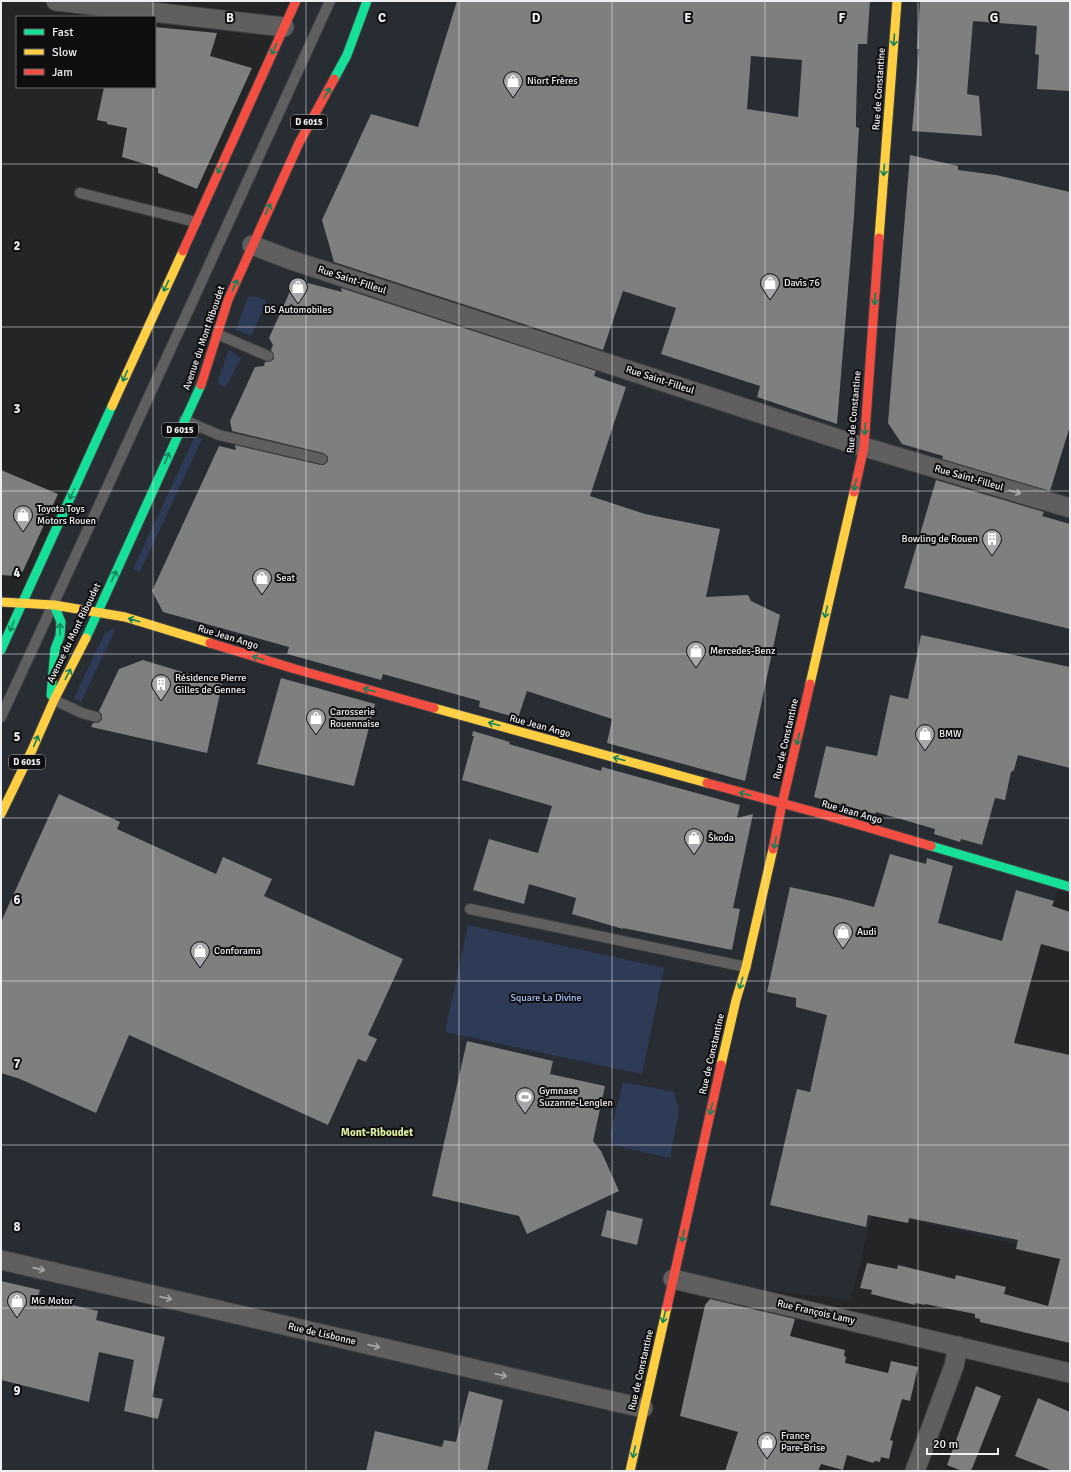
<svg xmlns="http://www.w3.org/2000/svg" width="1071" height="1472" font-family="Signika,sans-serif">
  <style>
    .built { fill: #282d34 }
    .green { fill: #2e3b57 }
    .building { fill: #7e7f7f; fill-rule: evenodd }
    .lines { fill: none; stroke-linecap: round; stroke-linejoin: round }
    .lane-casing { stroke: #3f4041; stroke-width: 12 }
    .street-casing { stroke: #3f4041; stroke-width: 21 }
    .fast-casing { stroke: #3f4041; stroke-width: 11 }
    .slow-casing { stroke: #3f4041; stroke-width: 11 }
    .jam-casing { stroke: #3f4041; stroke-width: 11 }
    .lane { stroke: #5f5f60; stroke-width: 10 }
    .street { stroke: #5f5f60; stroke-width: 19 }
    .fast { stroke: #16e098; stroke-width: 9 }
    .slow { stroke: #ffcf43; stroke-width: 9 }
    .jam { stroke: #f24e42; stroke-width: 9 }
    .oneway { stroke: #12825b }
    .oneway2 { stroke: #a6a7a9 }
    .grid { fill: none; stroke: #eeeff2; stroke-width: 1; stroke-opacity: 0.55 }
    .labels { text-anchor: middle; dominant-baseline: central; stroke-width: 4; stroke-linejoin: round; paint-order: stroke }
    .shield { fill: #0e0e10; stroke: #abacae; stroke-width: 1 }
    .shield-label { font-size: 9px; font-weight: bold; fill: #eeeff2 }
    .poi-label { font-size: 10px; fill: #eeeff2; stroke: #0e0e10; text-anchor: start }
    .street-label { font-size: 10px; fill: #eeeff2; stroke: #0e0e10 }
    .park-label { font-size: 10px; fill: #a6c3f9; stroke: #0e0e10 }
    .neighbourhood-label { font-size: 11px; font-weight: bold; fill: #ddec9f; stroke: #0e0e10 }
    .grid-label { font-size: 13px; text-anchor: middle; font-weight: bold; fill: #eeeff2; stroke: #0e0e10; stroke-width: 4; stroke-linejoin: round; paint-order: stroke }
  </style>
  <rect width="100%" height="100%" fill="#242527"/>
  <polygon class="built" points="296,1 1070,1 1070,887 1059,883 1014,1042 1070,1054 1070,1257 873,1211 851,1300 674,1279 637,1471 1,1471 1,650"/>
  <g class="green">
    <polygon points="254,296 267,301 251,336 236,330 248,297"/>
    <polygon points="229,350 241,358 226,387 217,383"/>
    <polygon points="195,436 202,439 140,572 133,569"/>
    <polygon points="113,629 115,630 81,702 74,698 101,641 105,633"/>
    <polygon points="468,925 664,968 642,1074 445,1032"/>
    <polygon points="623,1082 674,1092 679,1111 670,1158 613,1145 610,1135"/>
  </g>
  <g class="building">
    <path d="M457,1H870L867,44H858L856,117V127L859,128L854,216L837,424L757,397L760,386L661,354L676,308L623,291L603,350L334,262L322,220L371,114L418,127ZM751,56L802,60L798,117L747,109Z"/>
    <polygon points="920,1 1070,1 1070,91 1037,89 1039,55 1035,54 1037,26 973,21 967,94 979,96 982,136 912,131 919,49 917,49"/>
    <polygon points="155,27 217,33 210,56 252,68 197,189 158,173 158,168 122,157 127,128 107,124 107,122 97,120 104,87 155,87"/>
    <polygon points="910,155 958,166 958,170 996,175 1070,192 1070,426 1050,491 942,459 943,456 902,444 888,423"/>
    <polygon points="304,282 342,292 341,288 596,371 594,376 626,387 590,496 645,514 720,529 706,597 748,595 751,601 780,615 745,781 607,743 612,719 527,691 518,718 479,707 480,701 383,674 381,680 298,657 287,654 289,647 163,612 152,591 219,446 236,450 235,445 321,465 324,465 328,461 328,457 323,453 232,431 230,421 255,367 264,366 265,362 269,362 274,359 274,355 271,350 273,345 269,338 292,287 297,284"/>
    <polygon points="1,470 58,494 23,571 15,576 1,575"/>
    <polygon points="936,480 1044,512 1042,516 1070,524 1070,629 904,588"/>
    <polygon points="921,635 1070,667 1070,768 1018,755 1014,770 1011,772 1005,800 995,798 982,845 961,839 960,842 934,834 935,829 876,812 875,814 814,797 826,746 877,756 890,695 908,699"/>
    <polygon points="143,660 222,684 207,753 91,727 93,723 98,723 102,719 102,715 99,711 119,669"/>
    <polygon points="281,678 375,704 354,786 257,764"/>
    <polygon points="473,731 510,742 509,744 601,771 602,767 740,805 737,818 753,814 733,908 740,909 732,950 623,928 623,929 572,914 576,898 529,884 524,904 473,890 489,839 538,853 552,806 462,780 474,736 472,736"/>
    <polygon points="59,794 120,822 117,829 216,874 223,857 272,879 264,896 403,959 368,1035 377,1039 366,1062 358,1059 328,1125 129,1035 96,1113 20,1079 1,1073 1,922"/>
    <polygon points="890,854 926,864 927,858 953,866 938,923 1002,941 1016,890 1054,901 1052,906 1070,912 1070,952 1041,944 1014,1043 1070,1055 1070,1343 980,1322 980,1319 975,1318 975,1314 925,1304 925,1305 916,1303 915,1305 871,1294 872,1290 860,1288 867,1263 897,1269 898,1265 955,1279 956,1275 1006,1287 1004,1294 1048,1306 1060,1259 1016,1249 1018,1240 909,1218 908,1223 868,1215 866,1227 770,1205 797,1089 810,1092 827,1015 796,1007 796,998 767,992 790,887 840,898 874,907"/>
    <polygon points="467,1041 553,1061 550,1074 605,1086 593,1141 601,1151 619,1191 527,1234 519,1216 432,1196"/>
    <polygon points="607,1210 643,1219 637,1245 601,1236"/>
    <polygon points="1,1281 40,1290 38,1297 98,1311 96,1320 165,1337 152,1397 163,1399 158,1419 124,1411 134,1360 99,1352 89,1402 1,1380"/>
    <polygon points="710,1299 795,1319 790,1336 845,1350 844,1356 846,1357 845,1363 888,1373 891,1361 918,1367 910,1401 902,1399 890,1440 893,1441 889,1459 881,1457 880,1462 875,1461 873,1463 847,1455 843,1470 821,1464 818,1471 725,1471 738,1432 680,1416 705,1305"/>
    <polygon points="976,1386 1001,1396 971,1471 962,1471 947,1465"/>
    <polygon points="469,1391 503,1400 487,1471 366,1471 375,1431 442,1447 444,1440 456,1442"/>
    <polygon points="1038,1398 1070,1412 1070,1471 1053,1471 1015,1456"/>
  </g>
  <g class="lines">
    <g class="lane-casing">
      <g id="lane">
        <polyline points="80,193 196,222"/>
        <polyline points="217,334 268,356"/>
        <polyline points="184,420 219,435 322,459"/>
        <polyline points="54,700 82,713 96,717"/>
        <path d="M1,717C112,479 220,240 330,1"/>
        <polyline points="470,909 746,967"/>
      </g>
    </g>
    <g class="street-casing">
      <g id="street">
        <polyline points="56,1 284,27"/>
        <polyline points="252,245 291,260 854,444 1070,508"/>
        <polyline points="1,1260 643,1408"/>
        <polyline points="673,1279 1070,1373"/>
        <polyline points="915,1471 954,1366 958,1346"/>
      </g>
    </g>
    <g class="fast-casing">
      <g id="fast">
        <polyline points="334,79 347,55 367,1"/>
        <polyline points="86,638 201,385"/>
        <polyline points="1,650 112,406"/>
        <polyline points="51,695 55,649 60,636 61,622 54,605"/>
        <polyline points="931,846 1070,887"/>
      </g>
    </g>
    <g class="slow-casing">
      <g id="slow">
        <polyline points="879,238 897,1"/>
        <polyline points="112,406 183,251"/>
        <polyline points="1,602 54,605 125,617 210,643"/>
        <polyline points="810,684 854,492"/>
        <polyline points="434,708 707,783"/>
        <polyline points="1,814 33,748 54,700 86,638"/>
        <polyline points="721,1065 736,1000 746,967 773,849"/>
        <polyline points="630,1471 667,1307"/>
      </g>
    </g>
    <g class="jam-casing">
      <g id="jam">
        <polyline points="183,251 296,1"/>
        <polyline points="201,385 228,300 299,143 334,79"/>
        <polyline points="854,492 864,447 879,238"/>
        <polyline points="210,643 295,669 434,708"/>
        <polyline points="707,783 822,814 931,846"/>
        <polyline points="773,849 782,804 810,684"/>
        <polyline points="667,1307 721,1065"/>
      </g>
    </g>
    <use href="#lane" class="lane"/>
    <use href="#street" class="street"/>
    <use href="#fast" class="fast"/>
    <use href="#slow" class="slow"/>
    <use href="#jam" class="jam"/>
  </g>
  <defs><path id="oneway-shaft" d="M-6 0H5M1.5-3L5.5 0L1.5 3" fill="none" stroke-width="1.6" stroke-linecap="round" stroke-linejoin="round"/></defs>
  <g class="oneway">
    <use href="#oneway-shaft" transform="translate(894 40) rotate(94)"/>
    <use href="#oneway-shaft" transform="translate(274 49) rotate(115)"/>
    <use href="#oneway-shaft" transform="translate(327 93) rotate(-58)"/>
    <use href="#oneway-shaft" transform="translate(220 168) rotate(115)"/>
    <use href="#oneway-shaft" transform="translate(884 170) rotate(94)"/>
    <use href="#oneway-shaft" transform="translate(268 209) rotate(-65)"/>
    <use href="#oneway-shaft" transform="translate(235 285) rotate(-66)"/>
    <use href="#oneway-shaft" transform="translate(166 286) rotate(115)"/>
    <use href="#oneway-shaft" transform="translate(875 299) rotate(94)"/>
    <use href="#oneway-shaft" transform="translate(125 376) rotate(114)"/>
    <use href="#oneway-shaft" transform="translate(865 429) rotate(94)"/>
    <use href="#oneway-shaft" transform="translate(167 458) rotate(-66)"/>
    <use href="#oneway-shaft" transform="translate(855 485) rotate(103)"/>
    <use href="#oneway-shaft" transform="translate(72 494) rotate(115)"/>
    <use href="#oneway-shaft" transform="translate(114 576) rotate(-66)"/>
    <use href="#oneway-shaft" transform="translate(826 612) rotate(103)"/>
    <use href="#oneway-shaft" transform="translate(134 620) rotate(-164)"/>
    <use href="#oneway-shaft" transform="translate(12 626) rotate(114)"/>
    <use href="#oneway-shaft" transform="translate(60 629) rotate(-90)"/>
    <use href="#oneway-shaft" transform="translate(258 658) rotate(-163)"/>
    <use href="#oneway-shaft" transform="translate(68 674) rotate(-63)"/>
    <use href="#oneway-shaft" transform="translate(369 690) rotate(-165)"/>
    <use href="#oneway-shaft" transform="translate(494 724) rotate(-165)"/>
    <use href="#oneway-shaft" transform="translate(798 739) rotate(103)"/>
    <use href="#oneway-shaft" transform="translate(36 741) rotate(-67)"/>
    <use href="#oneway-shaft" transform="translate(619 759) rotate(-165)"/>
    <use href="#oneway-shaft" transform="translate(745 794) rotate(-165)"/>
    <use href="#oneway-shaft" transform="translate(775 843) rotate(102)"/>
    <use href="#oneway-shaft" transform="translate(741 983) rotate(107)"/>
    <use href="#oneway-shaft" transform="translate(711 1109) rotate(103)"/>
    <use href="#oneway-shaft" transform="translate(683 1236) rotate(103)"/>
    <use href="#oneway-shaft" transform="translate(664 1317) rotate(103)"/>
    <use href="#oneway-shaft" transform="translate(634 1452) rotate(103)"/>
  </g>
  <g class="oneway2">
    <use href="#oneway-shaft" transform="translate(1015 492) rotate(16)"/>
    <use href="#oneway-shaft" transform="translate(39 1269) rotate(13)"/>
    <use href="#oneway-shaft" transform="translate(166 1298) rotate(13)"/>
    <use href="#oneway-shaft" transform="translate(374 1346) rotate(13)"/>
    <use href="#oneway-shaft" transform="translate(501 1375) rotate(13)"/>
  </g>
  <path class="grid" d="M153,1V17M306,1V1471M459,1V1471M612,1V1471M765,1V1471M918,1V1471M153,87V1471M1,164H1070M1,327H1070M1,491H1070M1,654H1070M1,818H1070M1,981H1070M1,1145H1070M1,1308H1070"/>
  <defs>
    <g id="shop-pin" transform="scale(1)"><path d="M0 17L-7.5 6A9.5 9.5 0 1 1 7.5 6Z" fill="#a7a8ab" stroke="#0e0e10"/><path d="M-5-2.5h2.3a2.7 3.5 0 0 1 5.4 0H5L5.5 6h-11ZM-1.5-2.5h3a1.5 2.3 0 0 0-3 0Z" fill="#fff"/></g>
    <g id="building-pin" transform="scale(1)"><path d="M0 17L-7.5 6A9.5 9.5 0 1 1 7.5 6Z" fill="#a7a8ab" stroke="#0e0e10"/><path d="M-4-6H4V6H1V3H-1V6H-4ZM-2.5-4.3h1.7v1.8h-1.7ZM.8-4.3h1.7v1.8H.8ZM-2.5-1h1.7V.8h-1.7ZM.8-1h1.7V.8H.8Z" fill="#fff"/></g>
    <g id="stadium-pin" transform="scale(1)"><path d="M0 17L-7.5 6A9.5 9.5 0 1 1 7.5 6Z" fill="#a7a8ab" stroke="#0e0e10"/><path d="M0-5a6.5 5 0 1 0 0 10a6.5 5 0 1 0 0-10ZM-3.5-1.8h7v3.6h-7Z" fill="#fff"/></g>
  </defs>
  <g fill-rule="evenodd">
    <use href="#shop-pin" x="513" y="81"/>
    <use href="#shop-pin" x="770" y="283"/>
    <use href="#shop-pin" x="298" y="287"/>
    <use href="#shop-pin" x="23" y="515"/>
    <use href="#building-pin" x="992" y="539"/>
    <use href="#shop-pin" x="262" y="578"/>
    <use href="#shop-pin" x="696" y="651"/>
    <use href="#building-pin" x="161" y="684"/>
    <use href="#shop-pin" x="316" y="718"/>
    <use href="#shop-pin" x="925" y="734"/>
    <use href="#shop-pin" x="694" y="838"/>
    <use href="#shop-pin" x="843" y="932"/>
    <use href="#shop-pin" x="200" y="951"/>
    <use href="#stadium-pin" x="525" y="1097"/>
    <use href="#shop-pin" x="17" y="1301"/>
    <use href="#shop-pin" x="767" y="1442"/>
  </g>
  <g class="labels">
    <g class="shield">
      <rect x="291" y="115" width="36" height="14" rx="3"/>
      <rect x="162" y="423" width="36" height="14" rx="3"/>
      <rect x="9" y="755" width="36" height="14" rx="3"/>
    </g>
    <g class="shield-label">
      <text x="309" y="122">D 6015</text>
      <text x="180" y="430">D 6015</text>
      <text x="27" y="762">D 6015</text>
    </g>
    <g class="poi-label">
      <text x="527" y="81">Niort Frères</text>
      <text x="784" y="283">Davis 76</text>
      <text x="298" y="310" text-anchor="middle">DS Automobiles</text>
      <text x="37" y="509">Toyota Toys<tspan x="37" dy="12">Motors Rouen</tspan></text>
      <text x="978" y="539" text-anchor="end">Bowling de Rouen</text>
      <text x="276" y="578">Seat</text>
      <text x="710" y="651">Mercedes-Benz</text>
      <text x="175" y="678">Résidence Pierre<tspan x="175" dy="12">Gilles de Gennes</tspan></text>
      <text x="330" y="712">Carosserie<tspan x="330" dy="12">Rouennaise</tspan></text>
      <text x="939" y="734">BMW</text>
      <text x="708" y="838">Škoda</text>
      <text x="857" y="932">Audi</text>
      <text x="214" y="951">Conforama</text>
      <text x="539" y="1091">Gymnase<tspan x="539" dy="12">Suzanne-Lenglen</tspan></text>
      <text x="31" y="1301">MG Motor</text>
      <text x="781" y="1436">France<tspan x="781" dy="12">Pare-Brise</tspan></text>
    </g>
    <g class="street-label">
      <text transform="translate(879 89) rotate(-86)">Rue de Constantine</text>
      <text transform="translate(352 280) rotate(18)">Rue Saint-Filleul</text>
      <text transform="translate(204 338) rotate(-71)">Avenue du Mont Riboudet</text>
      <text transform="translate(660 380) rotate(18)">Rue Saint-Filleul</text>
      <text transform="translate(854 412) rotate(-85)">Rue de Constantine</text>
      <text transform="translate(969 478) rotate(16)">Rue Saint-Filleul</text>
      <text transform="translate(74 633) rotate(-64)">Avenue du Mont Riboudet</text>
      <text transform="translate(228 637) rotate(17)">Rue Jean Ango</text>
      <text transform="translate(540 726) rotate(15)">Rue Jean Ango</text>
      <text transform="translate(786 739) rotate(-77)">Rue de Constantine</text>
      <text transform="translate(852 812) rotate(16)">Rue Jean Ango</text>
      <text transform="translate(712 1054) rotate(-77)">Rue de Constantine</text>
      <text transform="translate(816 1312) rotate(13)">Rue François Lamy</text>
      <text transform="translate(322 1334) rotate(13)">Rue de Lisbonne</text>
      <text transform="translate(641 1370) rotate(-77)">Rue de Constantine</text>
    </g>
    <g class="park-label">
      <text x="546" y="998">Square La Divine</text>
    </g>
    <g class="neighbourhood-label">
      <text x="377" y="1132">Mont-Riboudet</text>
    </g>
  </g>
  <g class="grid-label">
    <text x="230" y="22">B</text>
    <text x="382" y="22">C</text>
    <text x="536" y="22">D</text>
    <text x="688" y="22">E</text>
    <text x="842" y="22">F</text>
    <text x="994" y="22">G</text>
    <text x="17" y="250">2</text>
    <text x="17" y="413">3</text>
    <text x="17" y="577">4</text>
    <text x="17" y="741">5</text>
    <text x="17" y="904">6</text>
    <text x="17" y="1068">7</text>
    <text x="17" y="1231">8</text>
    <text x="17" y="1395">9</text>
  </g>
  <rect width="1071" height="1472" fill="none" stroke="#eeeff2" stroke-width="4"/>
  <rect x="16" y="16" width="140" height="72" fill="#0e0e10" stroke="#68686a"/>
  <rect x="24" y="29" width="20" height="6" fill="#16e098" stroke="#68686a"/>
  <text x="52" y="36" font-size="12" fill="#eeeff2">Fast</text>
  <rect x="24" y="49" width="20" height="6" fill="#ffcf43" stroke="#68686a"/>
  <text x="52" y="56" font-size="12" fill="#eeeff2">Slow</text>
  <rect x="24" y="69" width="20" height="6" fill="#f24e42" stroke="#68686a"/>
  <text x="52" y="76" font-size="12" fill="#eeeff2">Jam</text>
  <path d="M927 1448v6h71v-6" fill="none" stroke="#eeeff2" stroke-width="2"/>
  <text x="933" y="1448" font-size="12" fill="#eeeff2" stroke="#0e0e10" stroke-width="3" paint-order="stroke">20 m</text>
</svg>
